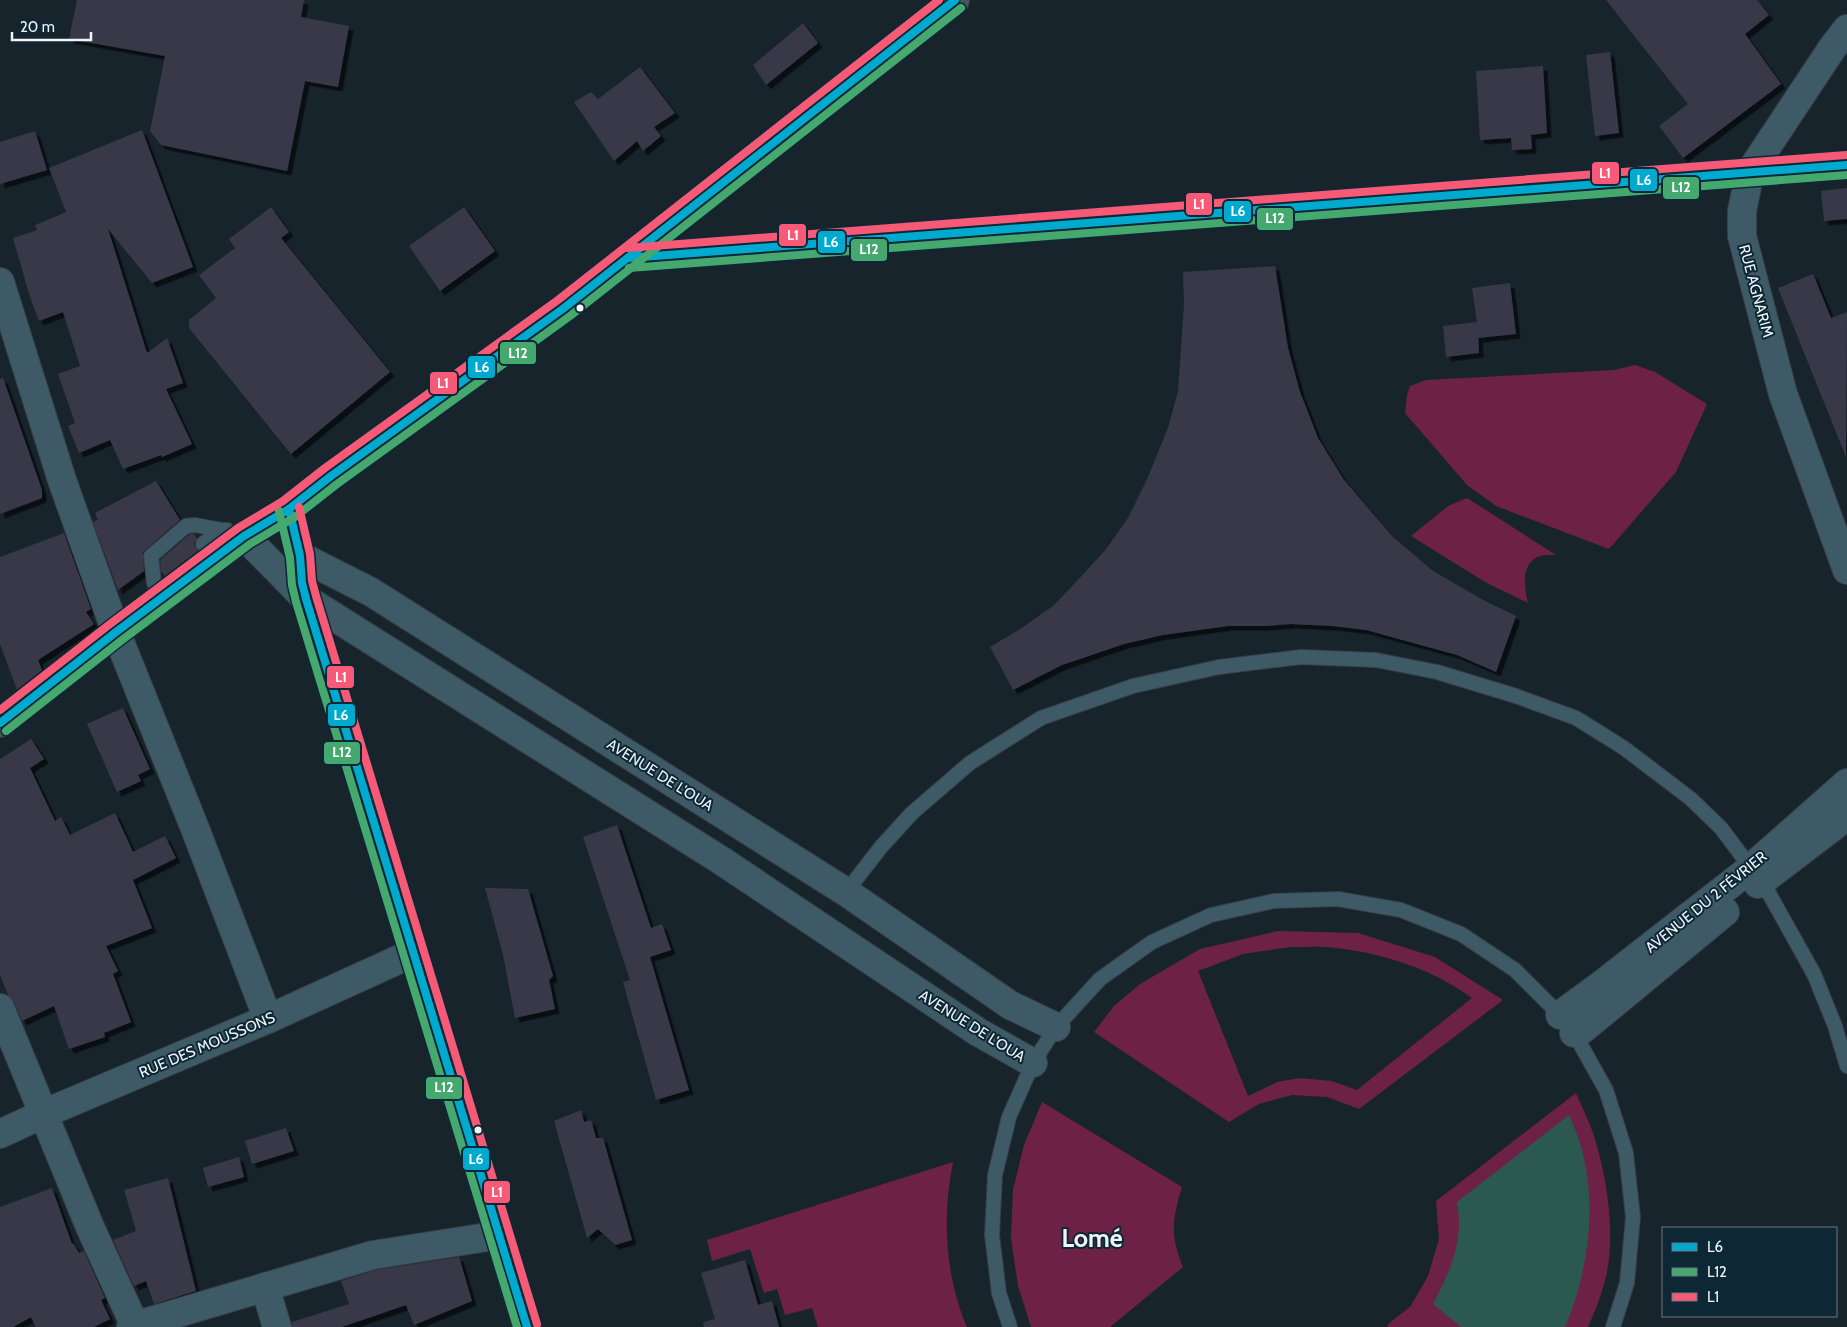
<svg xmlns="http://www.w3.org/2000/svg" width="1847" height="1327" font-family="Cabin,sans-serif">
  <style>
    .green { fill: #6d2146; fill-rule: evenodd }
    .water { fill: #2b594f }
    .building { fill: #373948; filter: url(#shadow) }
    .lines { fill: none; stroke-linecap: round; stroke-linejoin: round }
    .lane-casing { stroke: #374046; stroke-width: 16 }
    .street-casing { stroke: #374046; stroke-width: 30 }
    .secondary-casing { stroke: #374046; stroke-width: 30 }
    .lane { stroke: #3e5a66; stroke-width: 14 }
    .street { stroke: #3e5a66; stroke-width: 28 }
    .secondary { stroke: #405862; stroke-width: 28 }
    .bus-1-casing { stroke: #0e2735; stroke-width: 11 }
    .bus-2-casing { stroke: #0e2735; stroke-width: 11 }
    .bus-3-casing { stroke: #0e2735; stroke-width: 11 }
    .bus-1 { stroke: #00a9ce; stroke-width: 8 }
    .bus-2 { stroke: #44a86f; stroke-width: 8 }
    .bus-3 { stroke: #f75a77; stroke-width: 8 }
    .bus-dot { fill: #eff6fb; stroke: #0e2735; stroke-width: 2 }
    .labels { text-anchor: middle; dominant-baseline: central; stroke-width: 4; stroke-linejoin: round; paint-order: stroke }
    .street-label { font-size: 15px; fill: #eff6fb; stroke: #0e2735 }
    .town-label { font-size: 25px; font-weight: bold; fill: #eff6fb; stroke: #0e2735 }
    .line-badge { stroke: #0e2735; stroke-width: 2 }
    .badge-label { font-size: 14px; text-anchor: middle; font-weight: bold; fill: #fff }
  </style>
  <defs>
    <filter id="shadow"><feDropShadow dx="4.5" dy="4.5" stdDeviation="0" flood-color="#0009"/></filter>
  </defs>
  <rect width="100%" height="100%" fill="#17242c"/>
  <g class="green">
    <polygon points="1635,365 1655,372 1707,404 1676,472 1609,549 1496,506 1467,485 1405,413 1407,395 1410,386 1426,380 1614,370"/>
    <path d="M1467,498L1556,555C1549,555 1539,554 1533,560C1521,570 1525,590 1528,603L1485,582L1411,536L1448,506Z"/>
    <path d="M1278,931L1358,933L1435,957L1503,1000L1359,1109L1327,1097L1292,1095L1259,1104L1229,1122L1094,1032L1114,1006L1140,984L1200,949ZM1291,947C1306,947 1322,946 1337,948C1385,954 1432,969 1472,998L1357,1090L1332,1081L1300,1078L1277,1082L1248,1096L1198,971L1243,954Z"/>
    <path d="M1576,1093C1582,1107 1589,1121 1594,1136C1607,1177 1615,1230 1607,1272C1603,1291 1596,1309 1588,1327H1388V1324L1410,1307L1428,1276L1439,1239L1436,1201Z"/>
    <path d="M1042,1102L1182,1187C1172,1221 1170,1234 1183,1267L1110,1327H1031L1018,1286L1011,1238L1013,1190L1024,1145Z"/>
    <path d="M953,1162C942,1216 945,1276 967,1327H818L812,1308L785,1315L777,1289L764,1293L750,1249L712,1261L707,1240Z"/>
  </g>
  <path class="water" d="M1569,1115C1573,1124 1577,1134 1580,1143C1598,1202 1589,1272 1565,1327H1461L1433,1304C1451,1269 1464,1242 1457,1202Z"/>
  <g class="building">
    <polygon points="77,0 304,0 301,17 349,26 338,87 305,81 287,171 161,145 150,131 165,56 69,39"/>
    <polygon points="1606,0 1757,0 1769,15 1745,34 1781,84 1683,158 1659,126 1688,104"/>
    <polygon points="803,23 818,43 766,85 753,65"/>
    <polygon points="1610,52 1619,133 1595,136 1586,55"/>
    <polygon points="1543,66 1547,133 1531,135 1532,149 1512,150 1511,138 1480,140 1476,71"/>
    <polygon points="640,67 675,113 654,127 661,136 643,151 637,141 614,161 574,102 591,92 598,99"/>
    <polygon points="142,130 193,267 152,283 108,229 147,353 167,338 183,383 166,389 192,444 162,457 161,455 123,469 110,440 79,453 68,426 75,423 58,374 80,366 63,312 39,321 30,297 13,238 37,230 35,225 66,212 49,168"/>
    <polygon points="35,131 47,170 0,184 0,142"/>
    <polygon points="1847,188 1847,219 1824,221 1821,191"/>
    <polygon points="271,207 289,232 281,238 390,372 291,454 189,328 189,320 216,298 199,275 235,248 229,239"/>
    <polygon points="464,207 495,251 440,291 409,246"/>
    <polygon points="1275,266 1288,348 1300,392 1318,438 1344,480 1392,536 1433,571 1485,601 1516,616 1496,672 1457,655 1366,630 1332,626 1291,624 1265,626 1228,626 1163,635 1124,644 1062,665 1013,690 990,647 1020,629 1053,606 1078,580 1107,548 1128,518 1148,477 1168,428 1178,391 1184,305 1183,272"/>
    <polygon points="1813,274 1831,318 1847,312 1846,457 1778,288"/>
    <polygon points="1510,283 1516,334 1478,338 1478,330 1479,353 1446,357 1443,326 1477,322 1472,288"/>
    <polygon points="3,378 42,490 42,498 0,514 0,379"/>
    <polygon points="156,481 180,520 143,552 144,571 118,590 93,522 98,520 95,513"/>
    <polygon points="64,533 91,609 86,612 94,624 38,660 42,670 17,690 0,644 0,557"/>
    <polygon points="190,534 193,534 197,538 194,544 198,551 165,576 161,571 160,560"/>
    <polygon points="123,708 150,769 138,775 141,781 117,792 87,724"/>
    <polygon points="31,739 44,759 30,768 55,821 61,817 70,835 115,813 133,852 165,836 176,858 133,880 152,928 106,946 118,971 113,974 131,1022 104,1033 105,1037 69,1049 54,1006 22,1021 14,1002 8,995 0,975 0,759"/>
    <polygon points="617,825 651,928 662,924 671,950 650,957 689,1090 656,1100 623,982 630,980 583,837"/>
    <polygon points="485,888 528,889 553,976 549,980 555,1009 515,1018 503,955"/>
    <polygon points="581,1110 584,1122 591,1120 596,1138 603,1138 632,1240 615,1245 598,1229 587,1238 554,1121"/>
    <polygon points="286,1128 294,1151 252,1164 245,1141"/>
    <polygon points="239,1157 244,1177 208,1187 203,1168"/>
    <polygon points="168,1178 196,1291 154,1304 146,1281 134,1286 113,1240 136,1231 124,1190"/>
    <polygon points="52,1188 72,1244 73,1243 79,1253 84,1251 105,1298 101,1300 110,1319 94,1327 36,1327 31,1317 13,1327 0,1327 0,1207"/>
    <polygon points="459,1257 472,1301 414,1325 406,1305 342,1327 292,1327 292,1322 349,1304 341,1281 376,1270"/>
    <polygon points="745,1260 758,1305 772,1301 779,1327 704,1327 703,1322 715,1319 701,1273"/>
  </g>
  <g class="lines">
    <g class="lane-casing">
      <g id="lane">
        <polyline points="203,544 222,530 227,530"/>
        <polyline points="154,583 151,556 186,526 195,525 222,530"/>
        <polyline points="846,892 881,847 912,813 970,763 1041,718 1133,686 1219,667 1301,657 1376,660 1437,672 1516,696 1576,718 1624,748 1691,799 1721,828 1751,868 1762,881 1814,974 1835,1026 1847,1066"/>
        <polyline points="1010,1327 999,1293 992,1235 995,1175 1009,1117 1033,1063 1056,1027 1100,979 1152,942 1211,915 1274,901 1338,899 1401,910 1461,934 1515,970 1560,1015 1574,1033 1606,1090 1626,1153 1633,1217 1627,1283 1613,1327"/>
      </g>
    </g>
    <g class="street-casing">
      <g id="street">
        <polyline points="1847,29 1833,47 1750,172 1742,211 1742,236 1783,394 1847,570"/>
        <polyline points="628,258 1847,165"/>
        <polyline points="0,282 62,480 116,632 196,831 268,1019"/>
        <polyline points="289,509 300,556 302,583 306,599 527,1327"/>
        <polyline points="244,536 306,599 722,861 978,1032 1033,1063"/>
        <polyline points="300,556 371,592 846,892 1010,1005 1056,1027"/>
        <polyline points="1758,884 1847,816"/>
        <polyline points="0,1008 90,1227 135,1326"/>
        <polyline points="1560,1015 1601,985 1751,868 1847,783"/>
        <polyline points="1574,1033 1583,1029 1600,1015 1725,912"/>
        <polyline points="0,1134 43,1114 268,1019 413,953"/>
        <polyline points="265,1287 277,1327"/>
        <polyline points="131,1327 373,1255 500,1235"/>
      </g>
    </g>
    <g class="secondary-casing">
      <polyline id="secondary" points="0,723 116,632 244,536 289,509 331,476 564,308 955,0"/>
    </g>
    <use href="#lane" class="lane"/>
    <use href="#street" class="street"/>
    <use href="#secondary" class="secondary"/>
    <g class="bus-1-casing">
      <g id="bus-1">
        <polyline points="628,258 1847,165"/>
        <polyline points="289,509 300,556 302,583 306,599 527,1327"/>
        <polyline points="0,723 116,632 244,536 289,509 331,476 564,308 955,0"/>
      </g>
    </g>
    <g class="bus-2-casing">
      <g id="bus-2">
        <polyline points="629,268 1847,175"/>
        <polyline points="279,511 290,558 292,585 296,602 517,1327"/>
        <polyline points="6,731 122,640 250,544 295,517 337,484 570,316 961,8"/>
      </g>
    </g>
    <g class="bus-3-casing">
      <g id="bus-3">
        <polyline points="627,248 1846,155"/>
        <polyline points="299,507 310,554 312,581 316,596 537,1324"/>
        <polyline points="0,710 110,624 238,528 283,501 325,468 558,300 939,0"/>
      </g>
    </g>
    <use href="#bus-1" class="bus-1"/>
    <use href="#bus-2" class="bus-2"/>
    <use href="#bus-3" class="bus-3"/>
  </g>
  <g class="bus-dot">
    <circle cx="580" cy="308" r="4.5"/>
    <circle cx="478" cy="1130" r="4.5"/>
  </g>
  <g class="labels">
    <g class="street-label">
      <text transform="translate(1756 291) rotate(75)">RUE AGNARIM</text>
      <text transform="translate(660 775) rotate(32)">AVENUE DE L'OUA</text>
      <text transform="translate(1706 902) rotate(-39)">AVENUE DU 2 FÉVRIER</text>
      <text transform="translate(972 1026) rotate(32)">AVENUE DE L'OUA</text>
      <text transform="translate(207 1045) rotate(-23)">RUE DES MOUSSONS</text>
    </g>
    <g class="town-label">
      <text x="1092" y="1238">Lomé</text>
    </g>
  </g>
  <g class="line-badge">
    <rect x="1591" y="161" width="29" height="24" rx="5" fill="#f75a77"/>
    <rect x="1629" y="168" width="29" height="24" rx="5" fill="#00a9ce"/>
    <rect x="1662" y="176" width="38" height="24" rx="5" fill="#44a86f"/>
    <rect x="1185" y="192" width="28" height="24" rx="5" fill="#f75a77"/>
    <rect x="1223" y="200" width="29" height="23" rx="5" fill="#00a9ce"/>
    <rect x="1256" y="207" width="38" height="24" rx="5" fill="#44a86f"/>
    <rect x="778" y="223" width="29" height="24" rx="5" fill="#f75a77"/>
    <rect x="817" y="230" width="29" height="24" rx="5" fill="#00a9ce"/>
    <rect x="850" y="238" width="38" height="24" rx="5" fill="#44a86f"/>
    <rect x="499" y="341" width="38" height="24" rx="5" fill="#44a86f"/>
    <rect x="467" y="355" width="29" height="24" rx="5" fill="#00a9ce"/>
    <rect x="429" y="371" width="29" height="24" rx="5" fill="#f75a77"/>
    <rect x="326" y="665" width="29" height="24" rx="5" fill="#f75a77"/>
    <rect x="327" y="703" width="29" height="24" rx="5" fill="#00a9ce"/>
    <rect x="323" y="741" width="38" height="24" rx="5" fill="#44a86f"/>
    <rect x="425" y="1076" width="38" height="24" rx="5" fill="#44a86f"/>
    <rect x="462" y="1147" width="28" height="24" rx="5" fill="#00a9ce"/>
    <rect x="483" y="1180" width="28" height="24" rx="5" fill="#f75a77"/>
  </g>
  <g class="badge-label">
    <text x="1605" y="178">L1</text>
    <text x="1644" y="185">L6</text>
    <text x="1681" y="192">L12</text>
    <text x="1199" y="209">L1</text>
    <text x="1238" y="216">L6</text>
    <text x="1275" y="223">L12</text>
    <text x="793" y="240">L1</text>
    <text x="831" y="247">L6</text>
    <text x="869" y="254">L12</text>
    <text x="518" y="358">L12</text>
    <text x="482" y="372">L6</text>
    <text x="443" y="388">L1</text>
    <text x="341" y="682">L1</text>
    <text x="341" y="720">L6</text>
    <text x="342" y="757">L12</text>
    <text x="444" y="1092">L12</text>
    <text x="476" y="1164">L6</text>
    <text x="497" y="1197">L1</text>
  </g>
  <rect x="1662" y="1227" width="175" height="90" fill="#0e2735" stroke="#687a84"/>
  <rect x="1672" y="1243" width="25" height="8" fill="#00a9ce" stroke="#687a84"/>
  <text x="1707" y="1252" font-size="15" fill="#eff6fb">L6</text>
  <rect x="1672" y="1268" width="25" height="8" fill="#44a86f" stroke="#687a84"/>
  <text x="1707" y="1277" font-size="15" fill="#eff6fb">L12</text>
  <rect x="1672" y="1293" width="25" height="8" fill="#f75a77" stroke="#687a84"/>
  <text x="1707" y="1302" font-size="15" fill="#eff6fb">L1</text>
  <path d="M12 32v8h79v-8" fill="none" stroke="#eff6fb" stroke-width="2.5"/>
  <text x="20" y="32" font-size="15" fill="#eff6fb" stroke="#0e2735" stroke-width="4" paint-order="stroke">20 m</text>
</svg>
